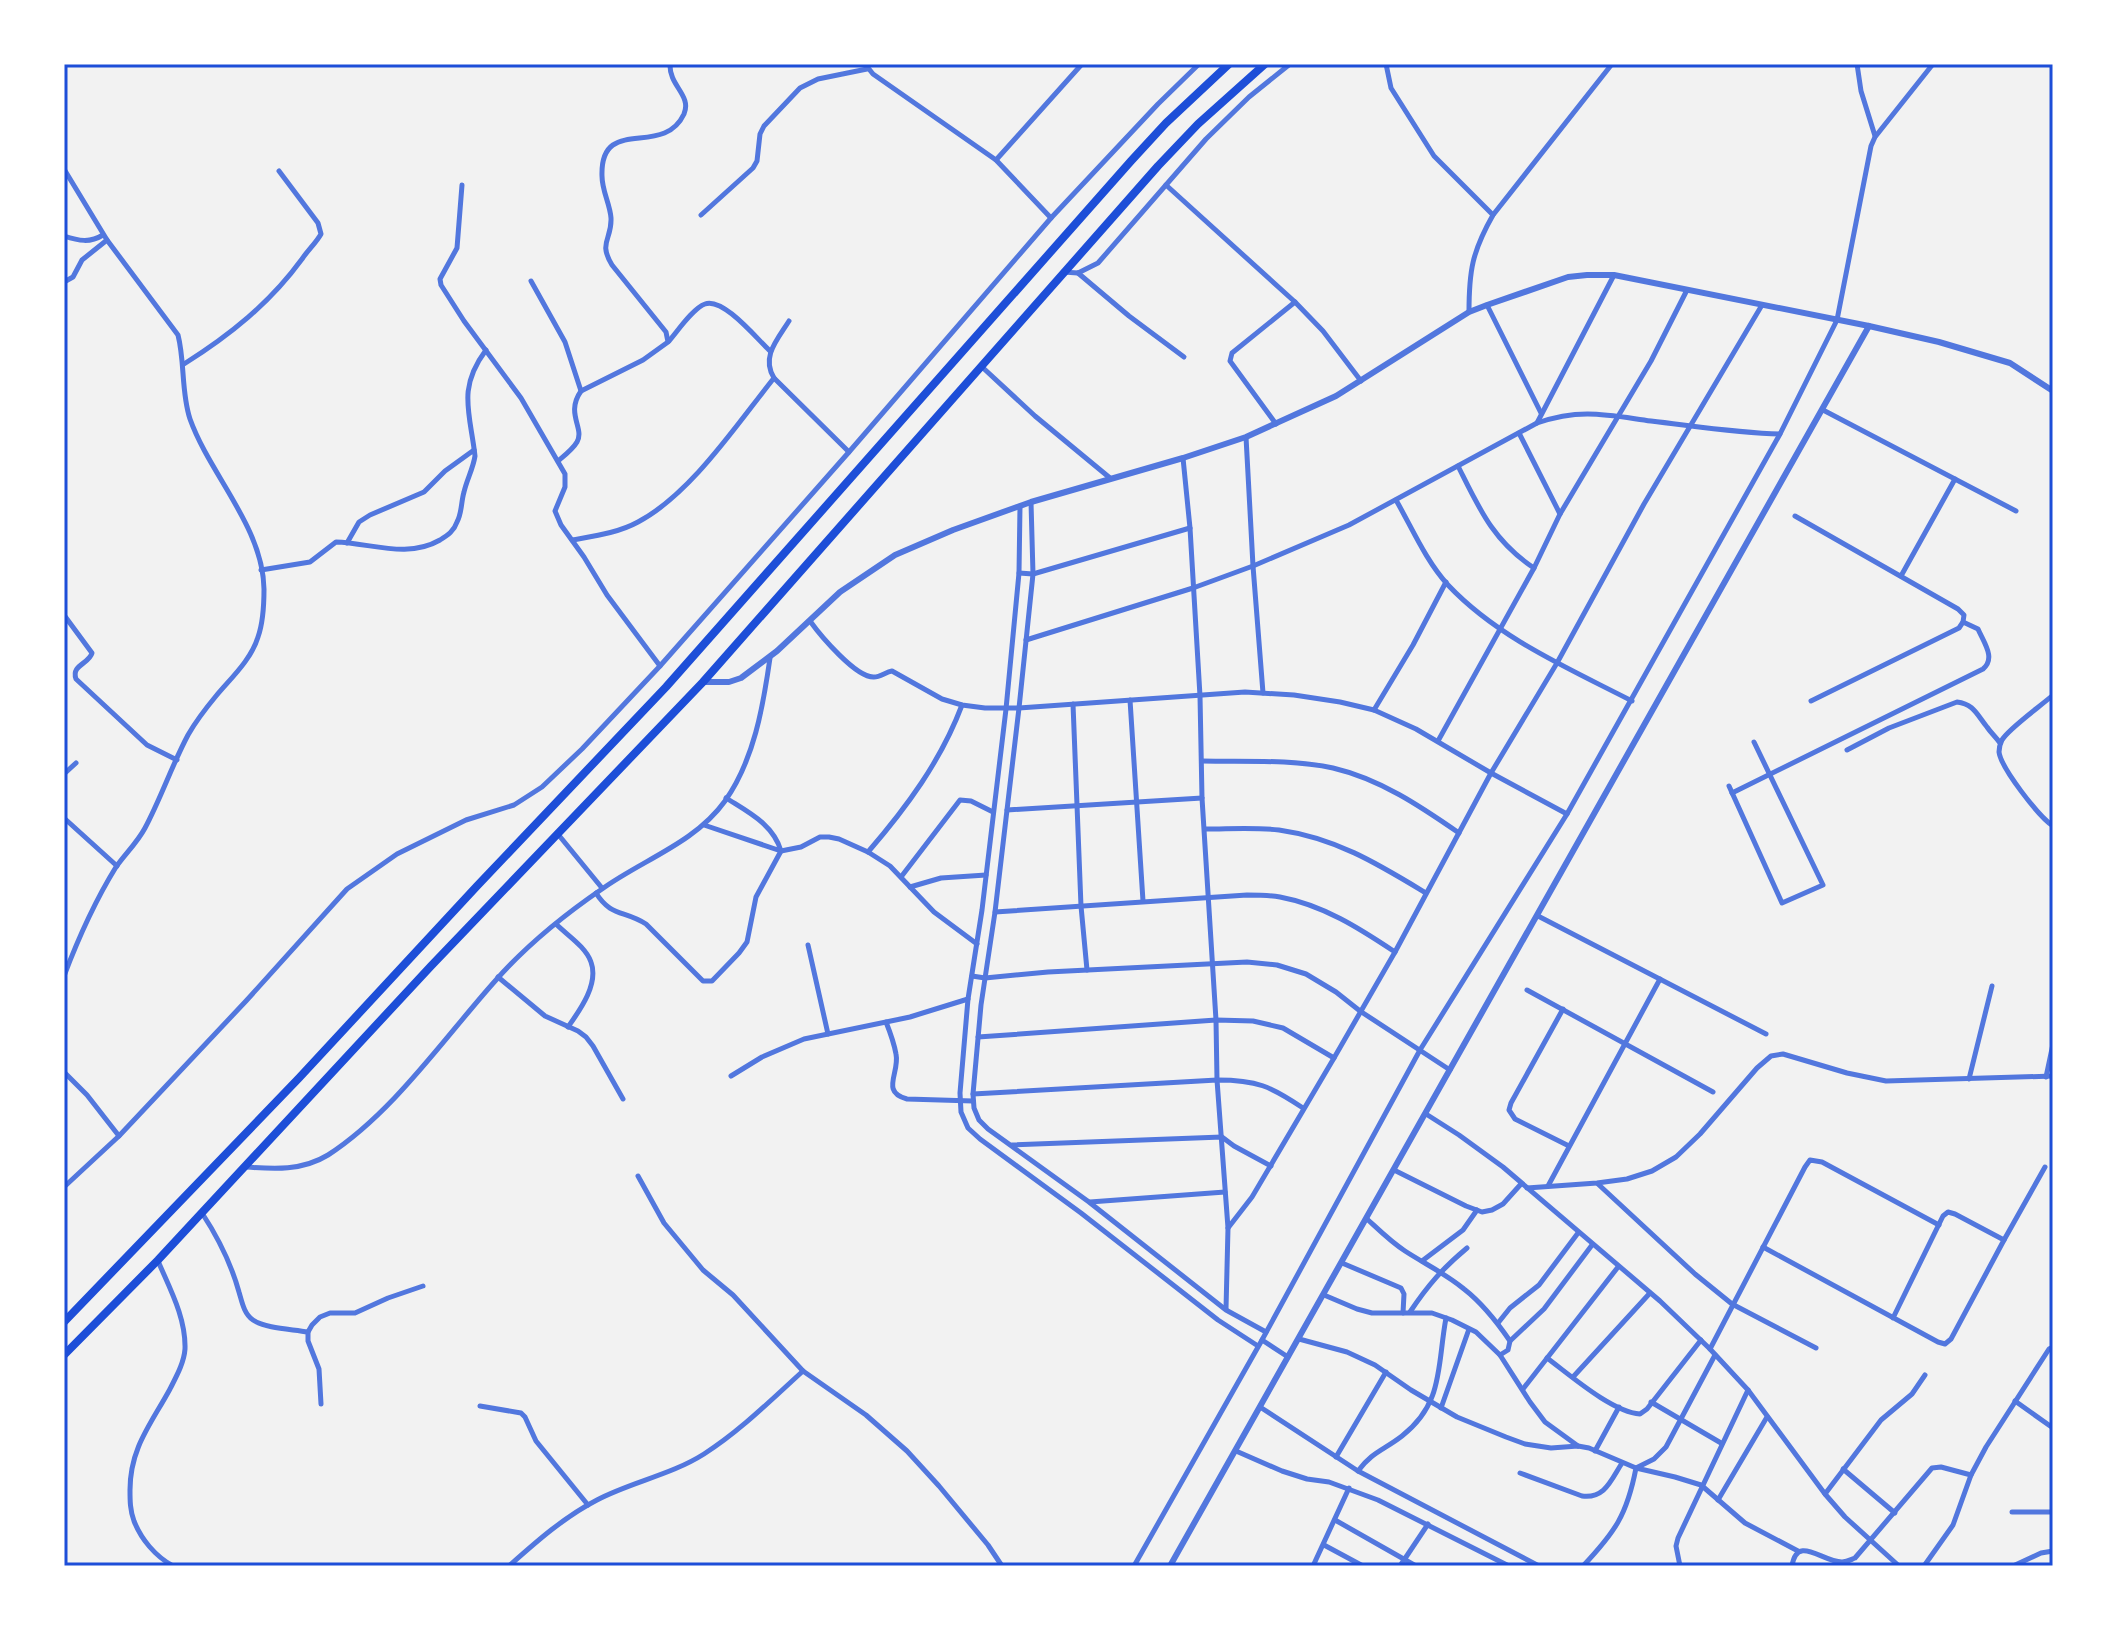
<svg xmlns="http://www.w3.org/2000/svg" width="2117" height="1630" font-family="Overpass,sans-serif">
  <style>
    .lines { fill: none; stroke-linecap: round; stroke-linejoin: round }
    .minor { stroke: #5277de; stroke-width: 5 }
    .tertiary { stroke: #5277de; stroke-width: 6 }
    .trunk { stroke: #1d4ed8; stroke-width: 8 }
    .neatline { fill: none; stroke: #1d4ed8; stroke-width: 3 }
  </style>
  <rect width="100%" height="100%" fill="#f2f2f2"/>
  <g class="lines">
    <g class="minor">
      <polyline points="865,64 873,74 996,160 1051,218"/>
      <polyline points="1386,64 1391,88 1434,156 1493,215"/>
      <polyline points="1857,64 1861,91 1875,136"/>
      <polyline points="996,160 1082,64"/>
      <path d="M64,169L107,240L178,335C185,362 181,392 190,419C210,475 263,527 264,589C264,604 263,623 258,637C251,660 231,678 216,696C206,708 196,721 188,735C172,765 161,798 145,828C137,843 125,854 116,867C95,901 78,939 64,976"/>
      <polyline points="462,185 457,248 440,279 441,285 464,321 521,398 565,474 565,487 555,511 561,525 584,557 607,595 660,666"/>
      <polyline points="1166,185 1295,302 1323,331 1361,381"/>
      <polyline points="701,215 753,168 757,161 760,134 764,126 800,88 818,79 867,69"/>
      <path d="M64,236C79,241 90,243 103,235"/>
      <polyline points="1063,272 1078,273 1098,263 1206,139 1249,97 1290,64"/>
      <polyline points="1078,273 1129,316 1184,357"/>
      <polyline points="531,281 565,342 581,391"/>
      <polyline points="64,282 73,277 82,260 107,240"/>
      <polyline points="1487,305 1541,413"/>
      <path d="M1469,312C1469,271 1472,252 1493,215L1612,64"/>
      <path d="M789,321C777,340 761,357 774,378L849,452"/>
      <path d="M669,341C677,332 693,308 705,304C723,297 757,339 770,351"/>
      <path d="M184,364C230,335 270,303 302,259C308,250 316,243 321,234L318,223L279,171"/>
      <polyline points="981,366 1035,416 1110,478"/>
      <polyline points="1823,410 2016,511"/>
      <polyline points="1537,423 1614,275"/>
      <polyline points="1276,424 1230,361 1232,353 1295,302"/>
      <polyline points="1519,433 1560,514"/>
      <polyline points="1246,437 1253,566 1263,693"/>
      <polyline points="1183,458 1190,528 1200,696 1202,798 1216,1020 1217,1080 1228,1228 1226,1309"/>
      <path d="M558,461C564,456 573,449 577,442C585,428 565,414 581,391L643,360L668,342L666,332L612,265C598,242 612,240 611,218C610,204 602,191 602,176C600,114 663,159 684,114C692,95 669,86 670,64"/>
      <path d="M1458,466C1479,508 1493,541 1534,568"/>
      <path d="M1396,500C1412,528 1426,561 1448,585C1498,638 1568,668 1632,701"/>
      <polyline points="1031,502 1033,574 1019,708 995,912 981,1005 973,1094 974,1108 979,1120 988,1129 1089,1202 1226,1310 1266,1332"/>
      <polyline points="1020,506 1019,573 1006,709 982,910 968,999 960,1093 961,1112 968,1128 980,1139 1081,1213 1218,1320 1258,1346"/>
      <polyline points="1795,516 1958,609 1964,615 1963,622 1959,628 1811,701"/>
      <path d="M572,540C594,536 618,533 638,522C691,494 737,424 774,378"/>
      <polyline points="347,543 359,522 370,515 424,492 445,471 474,450"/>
      <path d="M261,570L310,562L336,542C371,543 407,559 440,540C448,535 454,531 457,522C462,513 461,502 464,492C467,479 473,469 475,456C470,412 457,389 486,350"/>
      <polyline points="1019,573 1033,574 1190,528"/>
      <polyline points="1901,576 1955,479"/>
      <path d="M64,615L92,653C89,664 71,665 76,679L147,745L177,760"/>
      <path d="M810,621C820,635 856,678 874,677C880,677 886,672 892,671L942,699L962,705L985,708H1019L1245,692L1294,695L1340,702L1374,710L1416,729L1491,773L1567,814"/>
      <path d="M1026,640L1193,588L1253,566L1349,525L1537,423C1581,408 1607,415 1651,421C1694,426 1737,433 1780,434"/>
      <path d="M2053,695C2042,705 2008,729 2002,740C2000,744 1999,748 1999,752C2001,768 2039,817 2053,826"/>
      <polyline points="1130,700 1143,901"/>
      <polyline points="1073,704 1081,906 1087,970"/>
      <polyline points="1374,710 1413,645 1446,582"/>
      <polyline points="1438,741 1534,568 1560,514 1651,361 1687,290"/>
      <path d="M1847,750L1889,728L1957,702C1974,704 1977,715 1987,727C1991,733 1996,737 2000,743"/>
      <path d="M1202,761C1245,762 1290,759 1333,768C1380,779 1420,806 1459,833"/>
      <polyline points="64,774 76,763"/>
      <polyline points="1729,786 1782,903 1823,885 1754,742"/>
      <path d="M1732,793L1983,669C1996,658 1984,643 1978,629L1963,622"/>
      <polyline points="1007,810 1202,798"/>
      <polyline points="64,818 117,866"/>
      <polyline points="704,825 781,851 801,847 820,837 829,837 839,839 868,852 890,866 934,912 977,944"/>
      <path d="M1205,829C1229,829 1255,827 1279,830C1336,838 1378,864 1426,893"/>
      <polyline points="557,833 602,888"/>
      <path d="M868,852C906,808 941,761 962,705"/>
      <polyline points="901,877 960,800 971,801 993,812"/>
      <polyline points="910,887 941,878 986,875"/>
      <path d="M596,893C611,917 624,910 646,924L703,981H712L739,953L747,942L756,897L781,851C773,824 748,812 726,798"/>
      <path d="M995,912L1247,895C1258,895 1269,895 1280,897C1323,905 1359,928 1395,952"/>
      <polyline points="1538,916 1766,1034"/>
      <path d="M556,924C567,935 586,947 591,962C599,984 580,1010 568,1027"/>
      <polyline points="808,945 828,1034"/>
      <polyline points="972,976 985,978 1048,972 1247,962 1277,965 1306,974 1336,992 1360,1011 1450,1070"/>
      <polyline points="498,977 545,1016 578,1031 586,1037 593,1046 623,1099"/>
      <polyline points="1527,990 1713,1092"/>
      <polyline points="1563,1009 1511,1103 1509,1110 1515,1119 1569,1146"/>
      <path d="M886,1022C890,1032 894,1043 896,1054C900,1073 880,1092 907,1099L973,1101"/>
      <polyline points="978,1037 1216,1020 1253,1021 1283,1028 1334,1058"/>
      <polyline points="64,1072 87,1095 119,1136"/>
      <polyline points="731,1076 762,1057 804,1039 910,1017 968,999"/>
      <polyline points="2046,1077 2053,1044"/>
      <polyline points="1969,1079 1992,986"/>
      <path d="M973,1094L1217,1080C1257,1080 1270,1086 1303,1108"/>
      <polyline points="1426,1114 1459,1135 1503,1167 1660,1301 1710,1349 1748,1390 1825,1494 1845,1517 1899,1566"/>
      <polyline points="1012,1145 1222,1137 1234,1146 1271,1166"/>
      <path d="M245,1167C274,1169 302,1171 328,1155C393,1113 444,1038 496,980C526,946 564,915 602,889C642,860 695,843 725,801C754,760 763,707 770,658"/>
      <polyline points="1394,1170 1466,1206 1482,1212 1492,1210 1503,1204 1521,1184"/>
      <polyline points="638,1176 664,1223 703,1270 733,1295 803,1371 866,1415 907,1451 939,1486 988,1545 1002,1566"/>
      <polyline points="1598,1184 1695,1274 1732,1304 1816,1348"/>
      <polyline points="1548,1186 1660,979"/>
      <polyline points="64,1187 119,1136 246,1001 347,889 397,854 466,820 514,805 542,787 582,749 660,666 849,452 1051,218 1158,104 1199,64"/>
      <polyline points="1527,1188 1597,1183 1627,1179 1652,1171 1676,1157 1700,1134 1757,1068 1771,1056 1783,1054 1847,1073 1886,1081 2053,1076"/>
      <polyline points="1090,1202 1225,1192"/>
      <path d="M202,1213C219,1239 231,1263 239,1292C242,1302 244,1314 253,1320C267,1329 292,1329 308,1332"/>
      <path d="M1367,1219C1379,1230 1391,1242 1405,1251C1425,1264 1446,1274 1464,1289C1482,1303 1497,1322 1510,1341L1508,1350L1500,1355"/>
      <polyline points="1228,1228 1252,1197 1334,1058 1395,952 1491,773 1557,663 1644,504 1762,305"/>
      <polyline points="2004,1240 2045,1167"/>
      <polyline points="1763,1247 1938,1342 1945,1344 1951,1339 2004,1240 1955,1214 1948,1212 1943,1216 1893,1318"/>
      <path d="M158,1261C170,1289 186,1318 185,1349C184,1363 176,1377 170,1389C151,1424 130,1448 130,1490C130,1501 130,1510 134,1521C141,1539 155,1556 173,1566"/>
      <polyline points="1422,1261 1463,1230 1477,1210"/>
      <polyline points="1342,1263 1401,1288 1404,1294 1403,1313"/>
      <polyline points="1324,1295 1357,1309 1372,1313 1432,1313 1452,1320 1476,1332 1500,1355 1530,1402 1545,1422 1578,1446"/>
      <path d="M1410,1312C1428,1285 1443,1268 1467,1248"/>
      <polyline points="1498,1323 1510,1308 1539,1285 1578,1233"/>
      <polyline points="1299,1339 1347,1352 1375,1365 1411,1390 1457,1417 1506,1437 1525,1444 1551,1448 1578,1446 1589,1448 1636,1468 1675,1477 1701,1485 1745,1523 1798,1551"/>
      <polyline points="1262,1340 1288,1357"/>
      <polyline points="1510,1341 1544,1309 1592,1245"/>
      <polyline points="1710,1349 1805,1167 1810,1160 1822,1162 1939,1225"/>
      <path d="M1547,1358C1570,1375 1612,1412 1640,1414L1647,1409L1701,1340"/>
      <polyline points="1573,1377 1650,1293"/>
      <polyline points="1523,1389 1618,1267"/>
      <polyline points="2015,1401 2053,1428"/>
      <polyline points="1651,1402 1721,1443"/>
      <polyline points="321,1404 319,1369 308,1341 308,1332 312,1325 320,1317 330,1313 355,1313 388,1298 423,1286"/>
      <polyline points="480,1406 521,1413 525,1417 536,1441 588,1505"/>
      <polyline points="1260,1407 1358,1471 1539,1566"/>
      <polyline points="1441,1408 1469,1329"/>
      <polyline points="1236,1451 1282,1471 1307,1479 1329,1482 1378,1500 1509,1566"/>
      <polyline points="1595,1451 1619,1407"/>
      <polyline points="1336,1457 1386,1372"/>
      <polyline points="1843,1469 1895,1513"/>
      <path d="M1358,1471C1372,1452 1384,1450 1402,1436C1444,1403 1437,1366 1446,1318"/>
      <path d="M1520,1473L1582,1496C1605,1499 1611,1480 1622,1463"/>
      <polyline points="1825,1494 1881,1420 1912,1394 1925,1375"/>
      <polyline points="1718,1500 1767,1417"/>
      <polyline points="2012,1512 2053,1512"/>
      <polyline points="1335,1520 1416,1566"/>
      <polyline points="1324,1545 1363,1566"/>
      <path d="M509,1566C536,1542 564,1517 597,1500C631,1482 671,1475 704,1454C740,1431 771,1400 803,1371"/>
      <polyline points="1134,1566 1262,1340 1420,1050 1567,814 1780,434 1837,320 1871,146 1875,137 1933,64"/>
      <polyline points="1313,1566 1349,1488"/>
      <polyline points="1400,1566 1428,1524"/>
      <path d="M1583,1566C1615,1532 1627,1515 1636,1468L1654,1459L1666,1447L1715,1355"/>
      <polyline points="1680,1566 1676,1546 1678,1538 1748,1390"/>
      <path d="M1792,1566C1797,1534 1822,1562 1842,1562C1847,1562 1850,1560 1855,1558L1932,1468L1941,1467L1971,1475"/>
      <polyline points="1924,1566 1953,1525 1971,1475 1986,1447 2049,1349 2053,1347"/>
      <polyline points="2013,1566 2041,1553 2053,1551"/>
    </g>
    <g class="tertiary">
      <polyline points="703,682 729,682 741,678 777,651 840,592 895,555 953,530 1031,502 1183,458 1246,437 1336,396 1469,312 1487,305 1568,277 1587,275 1614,275 1869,326 1939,342 2010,363 2053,391"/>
      <polyline points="1170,1566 1869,326"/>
    </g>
    <g class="trunk">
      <polyline points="64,1322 299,1078 477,886 666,687 1131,161 1166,123 1229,64"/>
      <polyline points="64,1355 158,1260 431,966 703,682 1158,166 1198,124 1265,64"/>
    </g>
  </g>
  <rect width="2117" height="1630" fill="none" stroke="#ffffff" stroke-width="132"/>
  <rect x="66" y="66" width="1985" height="1498" class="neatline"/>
</svg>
